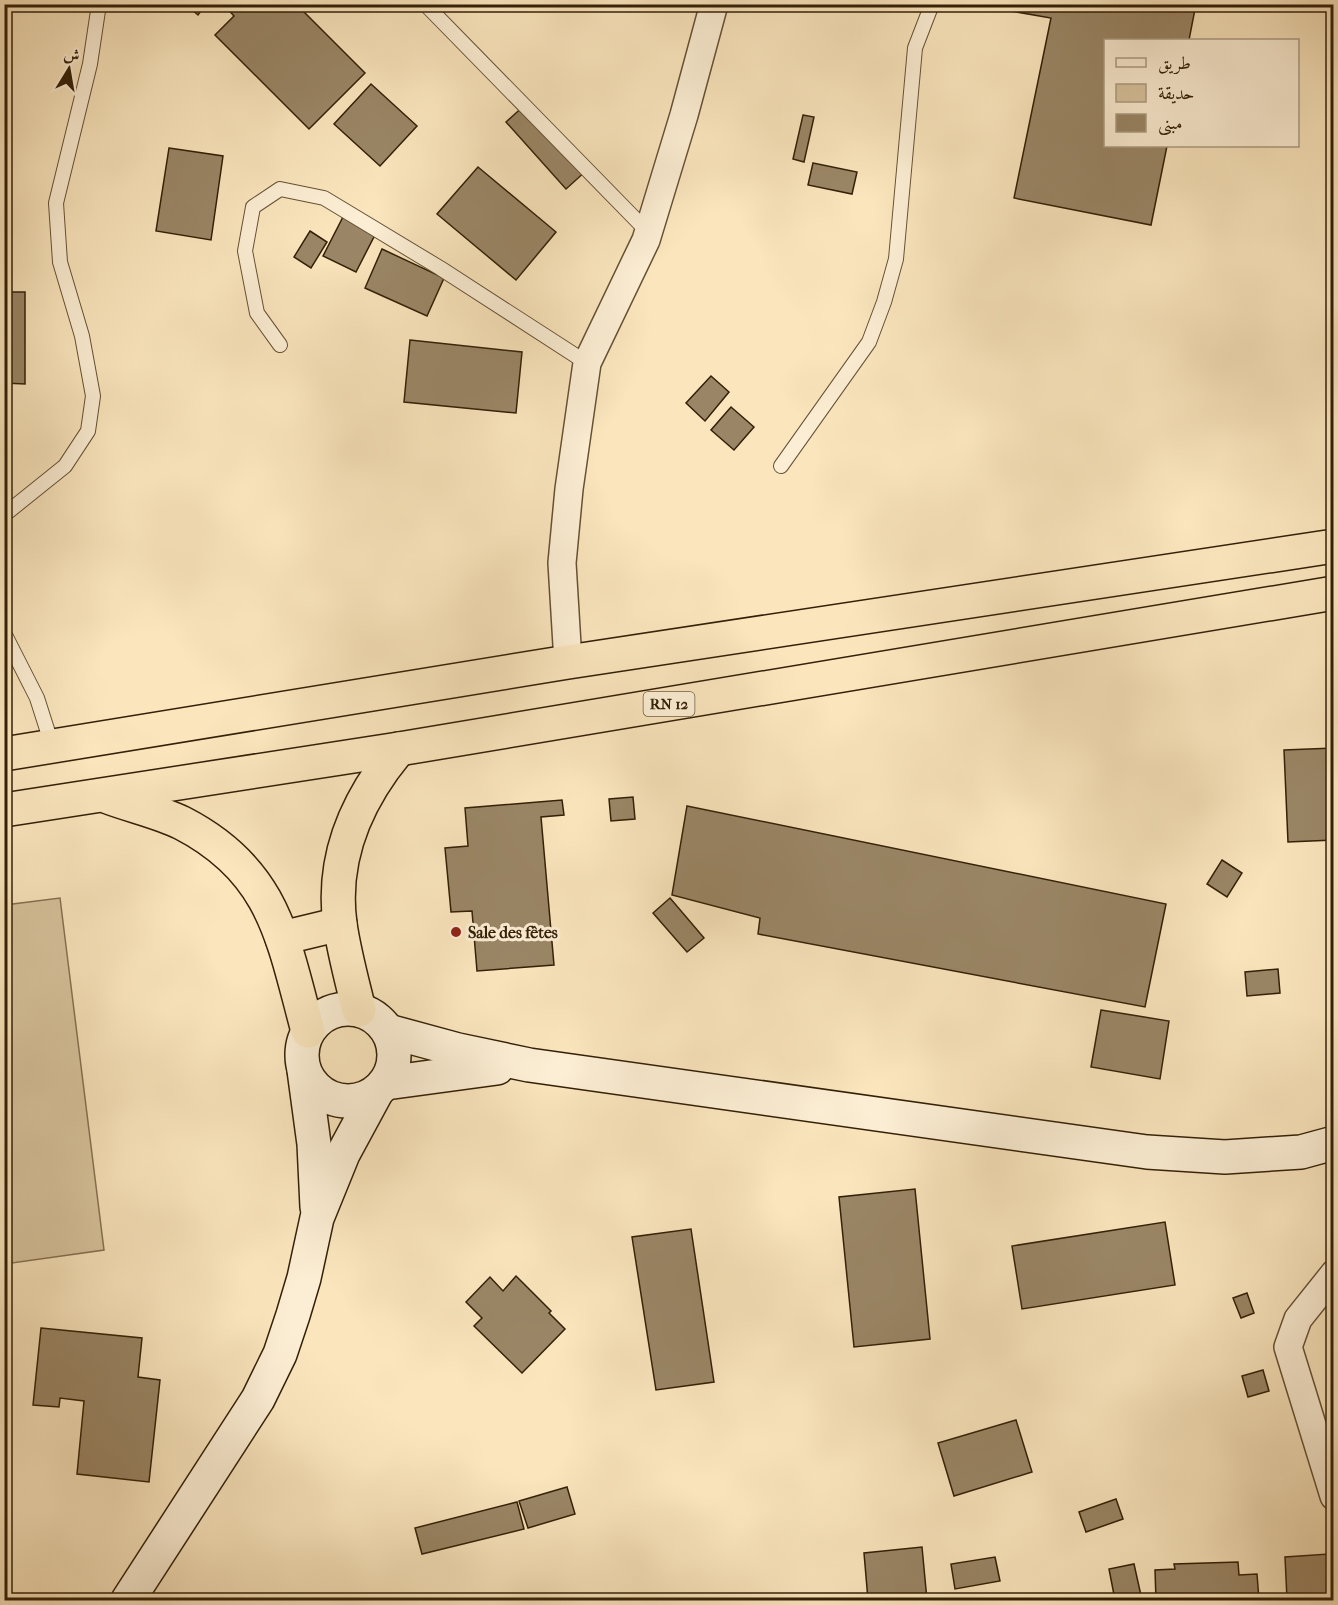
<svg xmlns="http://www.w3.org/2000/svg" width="1338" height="1605" font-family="'IM FELL French Canon',Amiri,serif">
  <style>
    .green { fill: #d8c49e; stroke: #867252; stroke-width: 1.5 }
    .building { fill: #9a8666; stroke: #332007; stroke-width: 1.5 }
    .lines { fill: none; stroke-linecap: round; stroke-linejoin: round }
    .lane-casing { stroke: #655134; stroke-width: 16 }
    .street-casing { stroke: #655134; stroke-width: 30 }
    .secondary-casing { stroke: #332007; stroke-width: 36 }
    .highway-casing { stroke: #332007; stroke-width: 36 }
    .lane { stroke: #fceed4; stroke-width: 14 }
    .street { stroke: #fceed4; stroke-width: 27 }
    .secondary { stroke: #fceed4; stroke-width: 33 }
    .highway { stroke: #fae5bd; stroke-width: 33 }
    .poi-dot { fill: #8f2418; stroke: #fceed4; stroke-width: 2 }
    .labels { text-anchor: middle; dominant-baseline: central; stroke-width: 6; stroke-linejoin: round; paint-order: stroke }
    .shield { fill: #fceed4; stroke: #6f5e44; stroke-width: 1.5 }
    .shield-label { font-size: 15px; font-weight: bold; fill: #332007 }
    .poi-label { font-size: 16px; font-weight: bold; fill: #332007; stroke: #fceed4; text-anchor: start }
  </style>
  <rect width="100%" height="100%" fill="#fae5bd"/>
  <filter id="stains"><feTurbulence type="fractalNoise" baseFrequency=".00333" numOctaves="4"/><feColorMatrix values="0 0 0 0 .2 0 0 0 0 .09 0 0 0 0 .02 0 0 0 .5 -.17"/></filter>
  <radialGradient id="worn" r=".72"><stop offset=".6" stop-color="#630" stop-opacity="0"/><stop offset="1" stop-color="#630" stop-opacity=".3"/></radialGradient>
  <polygon class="green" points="60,898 104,1250 5,1264 5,905"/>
  <g class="building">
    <polygon points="185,4 206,4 198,15"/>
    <polygon points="223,4 296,4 365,73 309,129 215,35 234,16"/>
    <polygon points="971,4 1196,4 1189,40 1106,40 1106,146 1167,146 1151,225 1014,198 1051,18"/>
    <polygon points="371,84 417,126 380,166 334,124"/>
    <polygon points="527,103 587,170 566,189 506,122"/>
    <polygon points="803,115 814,117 804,162 793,159"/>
    <polygon points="169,148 223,156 211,240 156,231"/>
    <polygon points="813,163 857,172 852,194 808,185"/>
    <polygon points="478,167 556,232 516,280 437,214"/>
    <polygon points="345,213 378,229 356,272 323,256"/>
    <polygon points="310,231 327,242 311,268 294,257"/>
    <polygon points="382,249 444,278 427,316 365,288"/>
    <polygon points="4,292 25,292 25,384 4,383"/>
    <polygon points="410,340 522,352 516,413 404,402"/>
    <polygon points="711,376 729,392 705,421 686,403"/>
    <polygon points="731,407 754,427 734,450 711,430"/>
    <polygon points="1334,748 1334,840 1288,842 1284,750"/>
    <polygon points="633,797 635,819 611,821 609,799"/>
    <polygon points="562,800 564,815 541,817 554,965 477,971 472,911 451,912 445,848 468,846 465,808"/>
    <polygon points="687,806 1166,904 1145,1007 758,934 760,918 672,895"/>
    <polygon points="1222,860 1242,873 1227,897 1207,884"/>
    <polygon points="670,898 704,938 687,952 653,913"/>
    <polygon points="1278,969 1280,993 1247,996 1245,972"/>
    <polygon points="1101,1010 1169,1021 1160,1079 1091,1067"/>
    <polygon points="915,1189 930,1339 854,1347 839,1197"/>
    <polygon points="1165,1222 1175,1285 1022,1309 1012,1246"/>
    <polygon points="691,1229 714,1382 656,1390 632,1237"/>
    <polygon points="516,1276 551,1311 549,1313 565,1329 522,1373 474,1326 482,1318 466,1302 490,1277 503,1291"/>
    <polygon points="1247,1293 1254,1313 1241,1318 1233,1298"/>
    <polygon points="41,1328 142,1338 138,1377 160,1380 149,1482 77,1474 84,1401 60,1398 59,1407 33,1405"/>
    <polygon points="1263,1370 1269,1391 1248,1397 1242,1376"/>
    <polygon points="1016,1420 1032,1472 954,1496 938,1443"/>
    <polygon points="567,1487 575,1514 528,1528 519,1501"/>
    <polygon points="1116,1499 1123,1519 1086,1532 1079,1512"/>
    <polygon points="517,1502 524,1529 422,1554 415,1528"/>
    <polygon points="922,1547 927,1600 868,1600 864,1553"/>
    <polygon points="1329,1554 1332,1596 1287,1599 1285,1557"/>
    <polygon points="995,1557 1000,1581 955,1589 951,1564"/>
    <polygon points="1238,1562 1239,1575 1257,1574 1259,1600 1156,1600 1155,1570 1175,1569 1174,1564"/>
    <polygon points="1134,1564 1142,1600 1115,1600 1109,1569"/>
  </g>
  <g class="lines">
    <g class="lane-casing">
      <g id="lane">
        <polyline points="425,4 648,232"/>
        <polyline points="280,345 257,313 245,251 253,207 280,189 324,198 440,268 587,363"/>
        <polyline points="781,466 869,342 884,302 896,259 915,48 932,4"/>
        <polyline points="4,515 65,466 88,431 93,396 82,336 60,262 56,203 90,64 99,4"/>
        <polyline points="4,633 37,698 52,745"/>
      </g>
    </g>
    <g class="street-casing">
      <g id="street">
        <polyline points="568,662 562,563 569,489 587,363 646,240 684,115 714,4"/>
        <polyline points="1334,1274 1298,1319 1288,1347 1334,1496"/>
      </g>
    </g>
    <g class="secondary-casing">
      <g id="secondary">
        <circle cx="348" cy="1055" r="46"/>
        <polyline points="388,1031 458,1050 529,1065 1147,1152 1225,1157 1301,1152 1334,1143"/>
        <polyline points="304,1070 314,1144 317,1207"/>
        <polyline points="386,1083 497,1068"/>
        <polyline points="128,1600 258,1399 280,1354 293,1315 304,1278 317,1218 343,1154 376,1093"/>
      </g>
    </g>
    <g class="highway-casing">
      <g id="highway">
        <polyline points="4,754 568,662 1334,546"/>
        <path d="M108,797C132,806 159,812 182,823C275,871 283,939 308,1031"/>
        <polyline points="4,810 399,749 1334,593"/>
        <polyline points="282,938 340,924"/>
        <path d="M359,1010C352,981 344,952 340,924C331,857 357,799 399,749"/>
      </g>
    </g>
    <use href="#lane" class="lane"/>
    <use href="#street" class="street"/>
    <use href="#secondary" class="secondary"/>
    <use href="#highway" class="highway"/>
  </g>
  <circle class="poi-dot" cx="456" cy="932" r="6"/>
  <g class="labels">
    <rect class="shield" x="643.5" y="692" width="51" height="24" rx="4.5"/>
    <g class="shield-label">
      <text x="669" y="704">RN 12</text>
    </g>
    <g class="poi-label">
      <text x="468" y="932">Sale des fêtes</text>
    </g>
  </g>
  <rect width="1338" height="1605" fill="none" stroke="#fae5bd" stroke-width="24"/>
  <rect x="6" y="6" width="1326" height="1593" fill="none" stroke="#332007" stroke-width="3"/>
  <rect x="12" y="12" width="1314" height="1581" fill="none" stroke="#332007" stroke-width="1.5"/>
  <rect x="1104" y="39" width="195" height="108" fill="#fceed4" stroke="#ac9c82" stroke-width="1.5"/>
  <rect x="1116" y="58" width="30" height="9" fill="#fceed4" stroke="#ac9c82" stroke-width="1.5"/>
  <text x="1158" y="69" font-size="18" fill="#332007">طريق</text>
  <rect x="1116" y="84" width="30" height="18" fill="#d8c49e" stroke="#ac9c82" stroke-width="1.5"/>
  <text x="1158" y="99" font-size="18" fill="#332007">حديقة</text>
  <rect x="1116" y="114" width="30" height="18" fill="#9a8666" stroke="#ac9c82" stroke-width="1.5"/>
  <text x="1158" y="129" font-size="18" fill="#332007">مبنى</text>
  <g transform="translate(69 69) rotate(11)" stroke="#fceed4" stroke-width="4.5" paint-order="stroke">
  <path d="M0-4.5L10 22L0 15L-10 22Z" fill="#332007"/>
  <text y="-9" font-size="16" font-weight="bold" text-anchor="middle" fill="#332007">ش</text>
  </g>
  <rect width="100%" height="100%" filter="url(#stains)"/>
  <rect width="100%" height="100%" fill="url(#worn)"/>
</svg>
